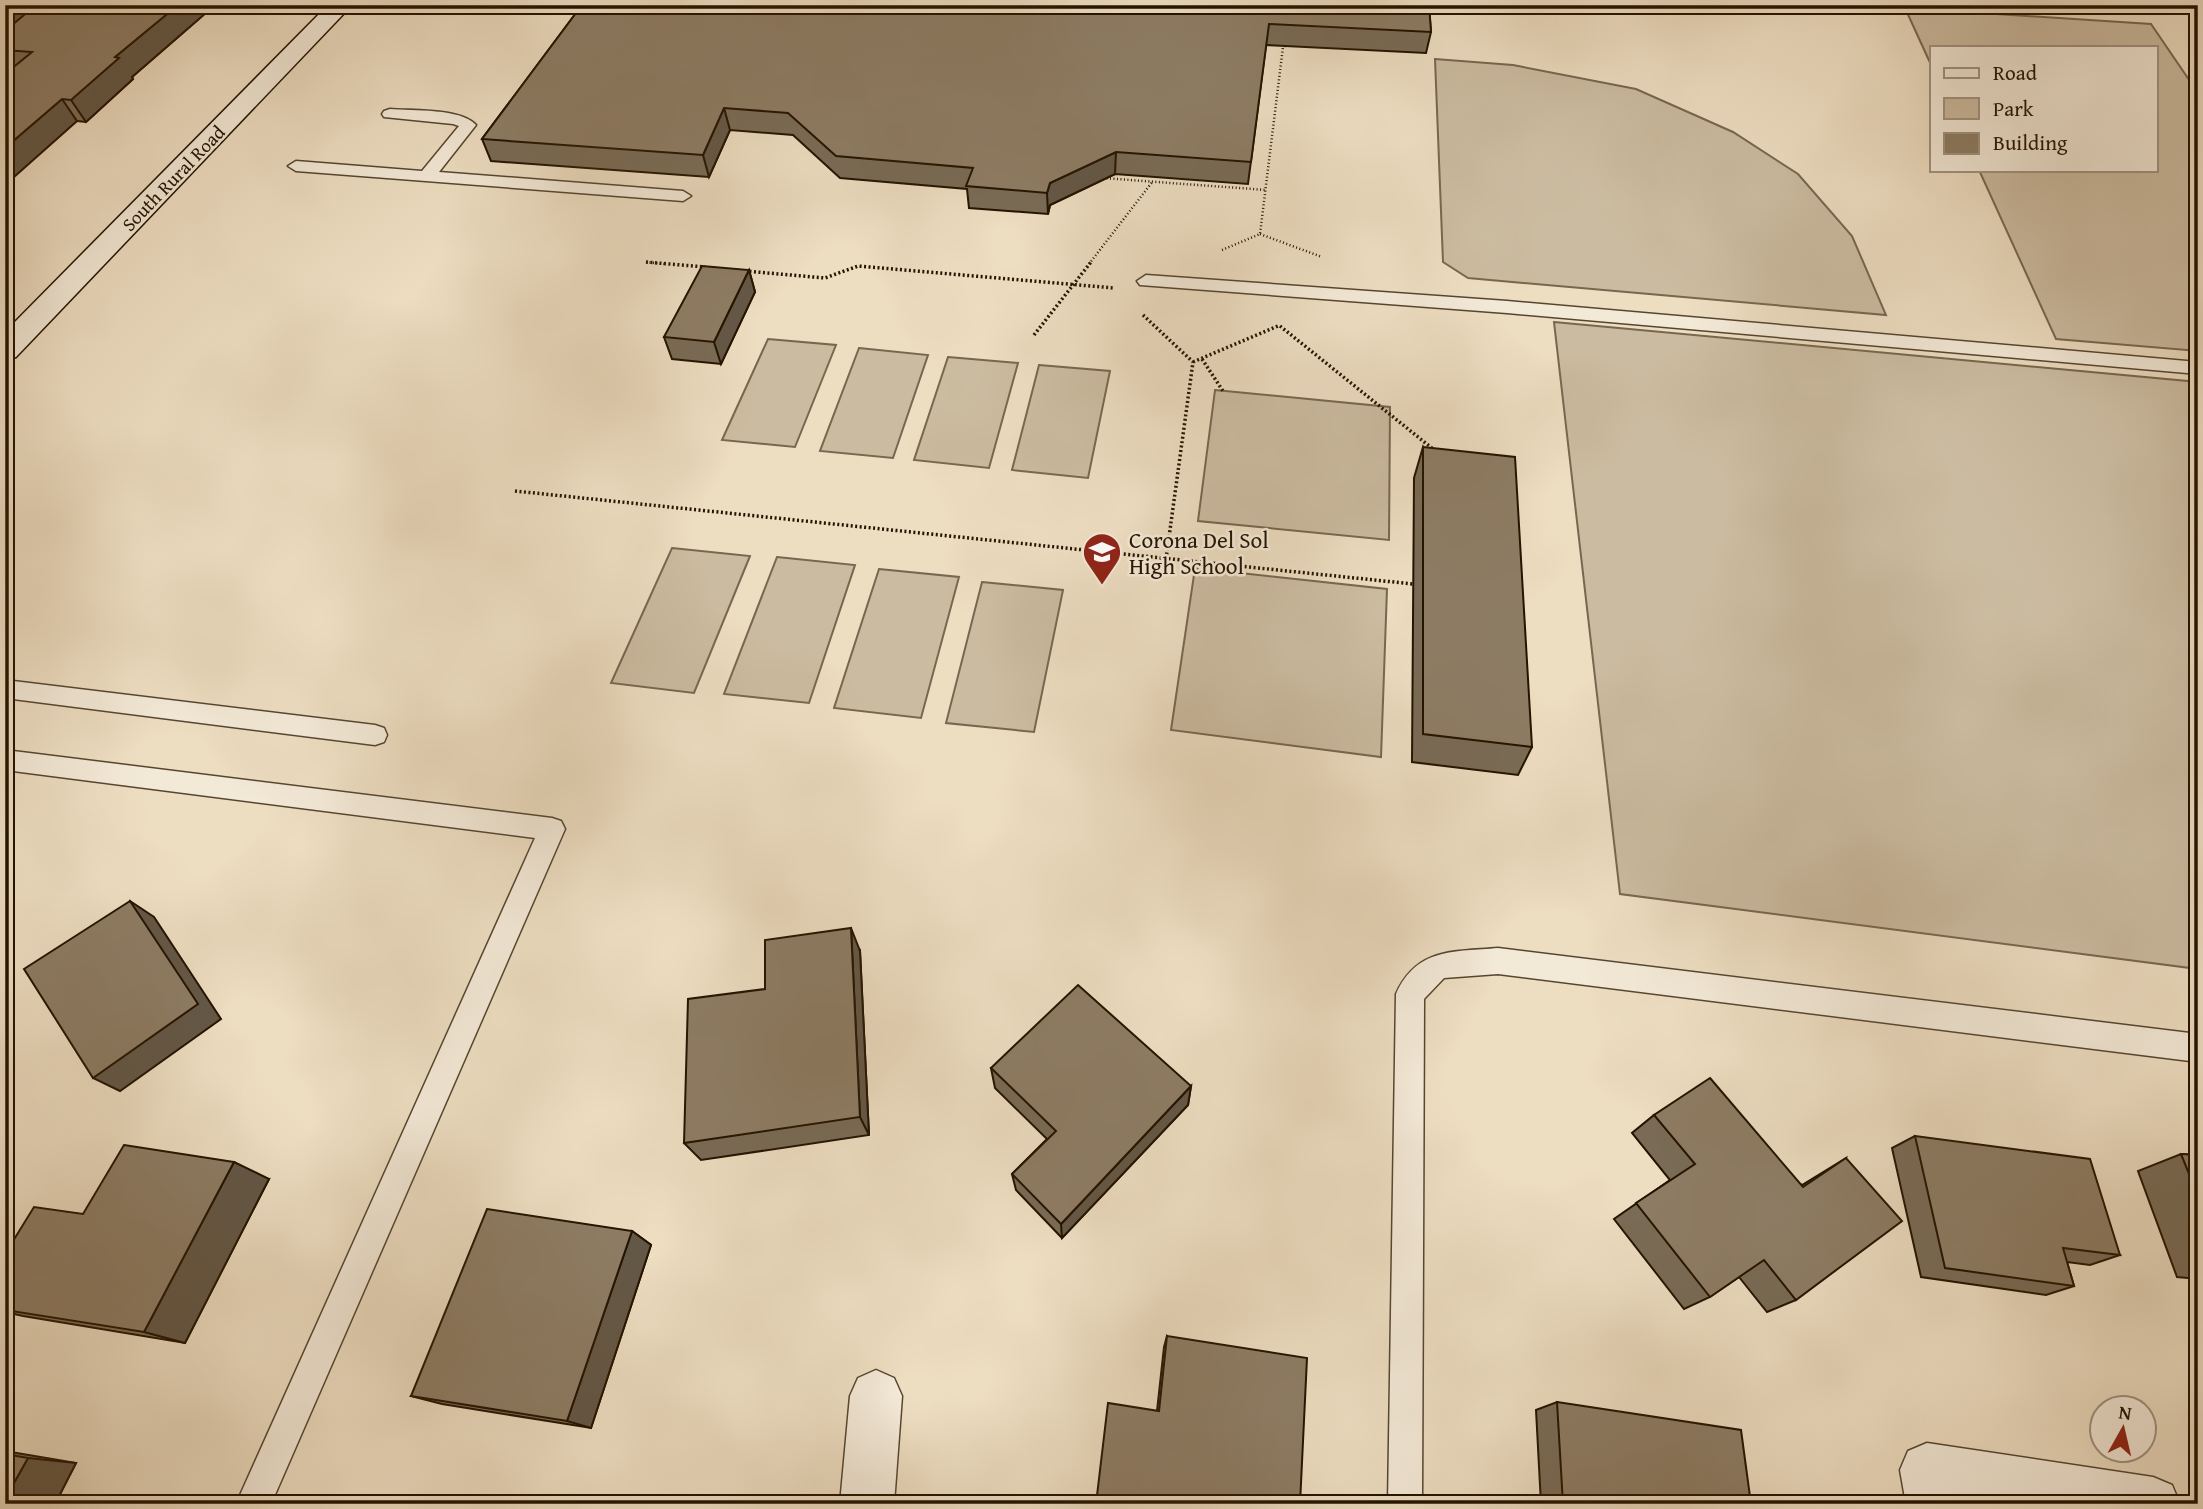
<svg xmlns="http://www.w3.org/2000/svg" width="2203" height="1509" font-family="'Gentium Book Plus',serif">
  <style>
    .green { fill: #cbbba0; stroke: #786750; stroke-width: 2 }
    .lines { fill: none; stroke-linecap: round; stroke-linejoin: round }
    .lane-casing { stroke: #564630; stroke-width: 3 }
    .street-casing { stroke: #564630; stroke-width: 3 }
    .secondary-casing { stroke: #241300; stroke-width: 3 }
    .path-far1 { stroke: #241300; stroke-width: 2.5; stroke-dasharray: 1 2.5; stroke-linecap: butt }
    .path { stroke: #241300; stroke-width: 3.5; stroke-dasharray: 2 2.5; stroke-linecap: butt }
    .lane { fill: #f3e9d7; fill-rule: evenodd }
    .street { fill: #f3e9d7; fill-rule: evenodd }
    .secondary { fill: #f3e9d7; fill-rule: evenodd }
    .wall { fill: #796b56; stroke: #241300; stroke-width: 2 }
    .shaded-wall { fill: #635746; stroke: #241300; stroke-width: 2 }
    .building { fill: #8d7c64; stroke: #241300; stroke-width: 2 }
    .labels { text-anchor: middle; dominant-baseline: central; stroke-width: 5; stroke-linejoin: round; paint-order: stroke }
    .far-street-label { font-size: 19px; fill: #241300; stroke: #f3e9d7 }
    .poi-label { font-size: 23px; fill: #241300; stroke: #f3e9d7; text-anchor: start }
  </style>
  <rect width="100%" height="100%" fill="#edddc1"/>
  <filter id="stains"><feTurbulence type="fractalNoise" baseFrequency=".00286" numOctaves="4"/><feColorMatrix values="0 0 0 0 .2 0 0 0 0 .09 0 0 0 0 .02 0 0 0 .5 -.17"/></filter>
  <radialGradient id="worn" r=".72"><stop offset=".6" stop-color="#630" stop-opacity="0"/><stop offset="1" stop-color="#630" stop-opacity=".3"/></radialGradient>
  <g class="green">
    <polygon points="1905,8 2151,24 2198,93 2198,351 2056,339 1979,170 2156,170 2156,47 1932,47 1932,67"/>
    <polygon points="1435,59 1513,65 1636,89 1733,132 1798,174 1852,236 1886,315 1468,278 1443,262"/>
    <polygon points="1554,322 2198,382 2198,969 1620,894"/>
    <polygon points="768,339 836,345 795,447 722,440"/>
    <polygon points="859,348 928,355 893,458 820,451"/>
    <polygon points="948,357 1018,363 989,468 914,460"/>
    <polygon points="1039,365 1110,371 1088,478 1012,470"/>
    <polygon points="1215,390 1390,407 1389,540 1198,521"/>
    <polygon points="672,548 750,556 694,693 611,683"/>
    <polygon points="777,557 855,565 809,703 724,694"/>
    <polygon points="1195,568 1387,589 1381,757 1171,730"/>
    <polygon points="879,569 959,577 921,718 834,708"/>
    <polygon points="982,582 1063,590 1034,732 946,723"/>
  </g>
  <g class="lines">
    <g class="lane-casing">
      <g id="lane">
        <path d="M390,109C413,111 461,108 476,125L439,172L683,191L691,196L683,201L296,171L288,166L296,161L422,171L459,126L453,124L384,117L382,114L384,111Z"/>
        <polygon points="1146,275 1507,301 2198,362 2198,374 1507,313 1140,285 1137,281"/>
        <polygon points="5,680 375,725 384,728 387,735 384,742 375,745 5,698"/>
        <polygon points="5,750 552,818 561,821 565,829 271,1504 236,1504 535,838 5,770"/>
        <path d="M1498,948L2198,1034V1062L1498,974L1444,978L1424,999L1422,1504H1388L1396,994C1417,947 1455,952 1498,948Z"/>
      </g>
    </g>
    <g class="street-casing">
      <g id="street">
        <polygon points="876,1370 894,1378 902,1396 894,1504 840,1504 850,1396 858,1378"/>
        <polygon points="1927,1443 2153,1477 2172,1485 2180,1504 1906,1504 1900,1470 1908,1451"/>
      </g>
    </g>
    <g class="secondary-casing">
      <polygon id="secondary" points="328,5 352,5 16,357 5,360 5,332"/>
    </g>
    <g class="path-far1">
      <polyline points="1103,178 1266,190"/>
      <polyline points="1260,234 1322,257"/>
      <polyline points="1222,250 1260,234 1283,47 1289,44"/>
      <polyline points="646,262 664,264"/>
      <polyline points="1089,264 1153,181"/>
    </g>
    <g class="path">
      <polyline points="646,262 705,267"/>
      <polyline points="745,271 825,278 858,266 1114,288"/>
      <polyline points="1143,315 1193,362 1166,559"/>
      <polyline points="1280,326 1433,449 1433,454"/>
      <polyline points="1034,335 1091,262"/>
      <polyline points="1202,359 1223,391"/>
      <polyline points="1193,362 1278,326"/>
      <polyline points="515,491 1413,584"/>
    </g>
    <use href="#lane" class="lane"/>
    <use href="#street" class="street"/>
    <use href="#secondary" class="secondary"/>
  </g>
  <g class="wall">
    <polygon points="5,5 215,5 132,77 133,79 86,122 77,121 10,71 5,70"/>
    <polygon points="582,5 1429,5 1431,32 1426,53 1266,45 1248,184 1115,174 1050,205 1048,214 969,208 967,189 840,178 793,135 730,130 709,177 491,161 482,139"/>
    <polygon points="749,270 755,292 721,364 672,359 664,337"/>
    <polygon points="1423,447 1532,747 1518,775 1412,762 1414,478"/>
    <polygon points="860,951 869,1135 701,1160 684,1143"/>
    <polygon points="991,1068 1191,1086 1188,1105 1062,1238 1016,1190 1012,1174 1047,1139 995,1088"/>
    <polygon points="1654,1115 1802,1185 1846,1158 1796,1300 1767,1312 1739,1277 1710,1297 1684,1309 1614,1219 1670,1180 1632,1133"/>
    <polygon points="1915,1136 2120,1255 2090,1265 2067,1262 2074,1286 2046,1295 1921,1277 1892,1148"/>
    <polygon points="2181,1154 2198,1155 2198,1279 2177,1277 2138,1171"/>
    <polygon points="269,1179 185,1343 23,1316 5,1312 5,1254 83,1214"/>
    <polygon points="632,1231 651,1245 591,1428 442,1404 411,1396"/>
    <polygon points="1167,1336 1300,1504 1157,1411 1164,1347"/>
    <polygon points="1557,1402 1751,1504 1541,1504 1536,1410"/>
    <polygon points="5,1451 76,1463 55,1504 5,1504"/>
  </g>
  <g class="shaded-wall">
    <polygon points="5,5 42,5 5,34"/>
    <polygon points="178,5 215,5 132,77 133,79 86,122 71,100 115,57"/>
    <polygon points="62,99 77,121 5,185 5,148"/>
    <polygon points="724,108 730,130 709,177 703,155"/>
    <polygon points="1116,152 1115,174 1050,205 1048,214 1047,193 1050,183"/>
    <polygon points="749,270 755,292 721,364 714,342"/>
    <polygon points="130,901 154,917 221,1019 120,1091 93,1078"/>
    <polygon points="851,928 860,951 869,1135 860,1117"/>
    <polygon points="1191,1086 1188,1105 1062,1238 1061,1224"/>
    <polygon points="234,1162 269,1179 185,1343 144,1332"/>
    <polygon points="632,1231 651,1245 591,1428 567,1421"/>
    <polygon points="28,1458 76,1463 55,1504 5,1504 5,1499"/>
  </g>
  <g class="building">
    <polygon points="36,5 178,5 115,57 119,58 71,100 62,99 5,148 5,74 32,52 5,50 5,31"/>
    <polygon points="582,5 1429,5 1431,32 1269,24 1251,162 1116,152 1050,183 1047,193 966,186 973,168 836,156 788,113 724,108 703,155 482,139"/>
    <polygon points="702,266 749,270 714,342 664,337"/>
    <polygon points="1423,447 1515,457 1532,747 1423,734"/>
    <polygon points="130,901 198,1004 93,1078 24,969"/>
    <polygon points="851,928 860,1117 684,1143 688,999 765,989 765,940"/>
    <polygon points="1078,985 1191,1086 1061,1224 1012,1174 1056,1131 991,1068"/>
    <polygon points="1710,1078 1803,1187 1846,1158 1902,1221 1796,1300 1764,1260 1710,1297 1636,1203 1695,1164 1654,1115"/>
    <polygon points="1915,1136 2090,1159 2120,1255 2063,1248 2074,1286 1945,1268"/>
    <polygon points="124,1145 234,1162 144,1332 5,1310 5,1254 34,1207 83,1214"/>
    <polygon points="2181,1154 2198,1155 2198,1196"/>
    <polygon points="487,1209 632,1231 567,1421 411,1396"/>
    <polygon points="1167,1336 1307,1358 1300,1504 1096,1504 1108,1403 1159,1411"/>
    <polygon points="1557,1402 1741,1430 1751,1504 1563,1504"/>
    <polygon points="5,1454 28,1458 5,1499"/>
  </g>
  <defs>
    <g id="school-pin" transform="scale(2.0125)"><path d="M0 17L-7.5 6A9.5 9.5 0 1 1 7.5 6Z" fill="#8f2418" stroke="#f3e9d7"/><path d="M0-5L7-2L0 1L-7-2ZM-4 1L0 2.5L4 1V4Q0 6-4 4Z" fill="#fff"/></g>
  </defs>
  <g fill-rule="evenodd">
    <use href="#school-pin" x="1102" y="552"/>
  </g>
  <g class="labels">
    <g class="far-street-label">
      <text transform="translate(173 178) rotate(-46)">South Rural Road</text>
    </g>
    <g class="poi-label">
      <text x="1129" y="539">Corona Del Sol<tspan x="1129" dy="26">High School</tspan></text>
    </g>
  </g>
  <rect width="2203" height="1509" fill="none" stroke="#edddc1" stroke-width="28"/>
  <rect x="7" y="7" width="2189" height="1495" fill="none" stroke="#241300" stroke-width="3.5"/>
  <rect x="14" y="14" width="2175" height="1481" fill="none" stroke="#241300" stroke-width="2"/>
  <rect x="1930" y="46" width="228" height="126" fill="#f3e9d7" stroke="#a09381" stroke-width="2"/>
  <rect x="1944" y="68" width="35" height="10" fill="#f3e9d7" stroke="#a09381" stroke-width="2"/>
  <text x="1993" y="80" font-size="21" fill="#241300">Road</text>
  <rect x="1944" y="98" width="35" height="21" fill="#cbbba0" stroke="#a09381" stroke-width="2"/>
  <text x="1993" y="116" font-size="21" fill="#241300">Park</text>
  <rect x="1944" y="133" width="35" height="21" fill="#8d7c64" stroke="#a09381" stroke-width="2"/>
  <text x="1993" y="150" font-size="21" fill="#241300">Building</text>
  <g transform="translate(2123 1429) rotate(8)"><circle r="33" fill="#f3e9d7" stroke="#a09381" stroke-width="2"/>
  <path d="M0-5L12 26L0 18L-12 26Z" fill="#8f2418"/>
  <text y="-10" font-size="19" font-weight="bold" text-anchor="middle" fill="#241300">N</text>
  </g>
  <rect width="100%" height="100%" filter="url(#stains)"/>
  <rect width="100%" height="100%" fill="url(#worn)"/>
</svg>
